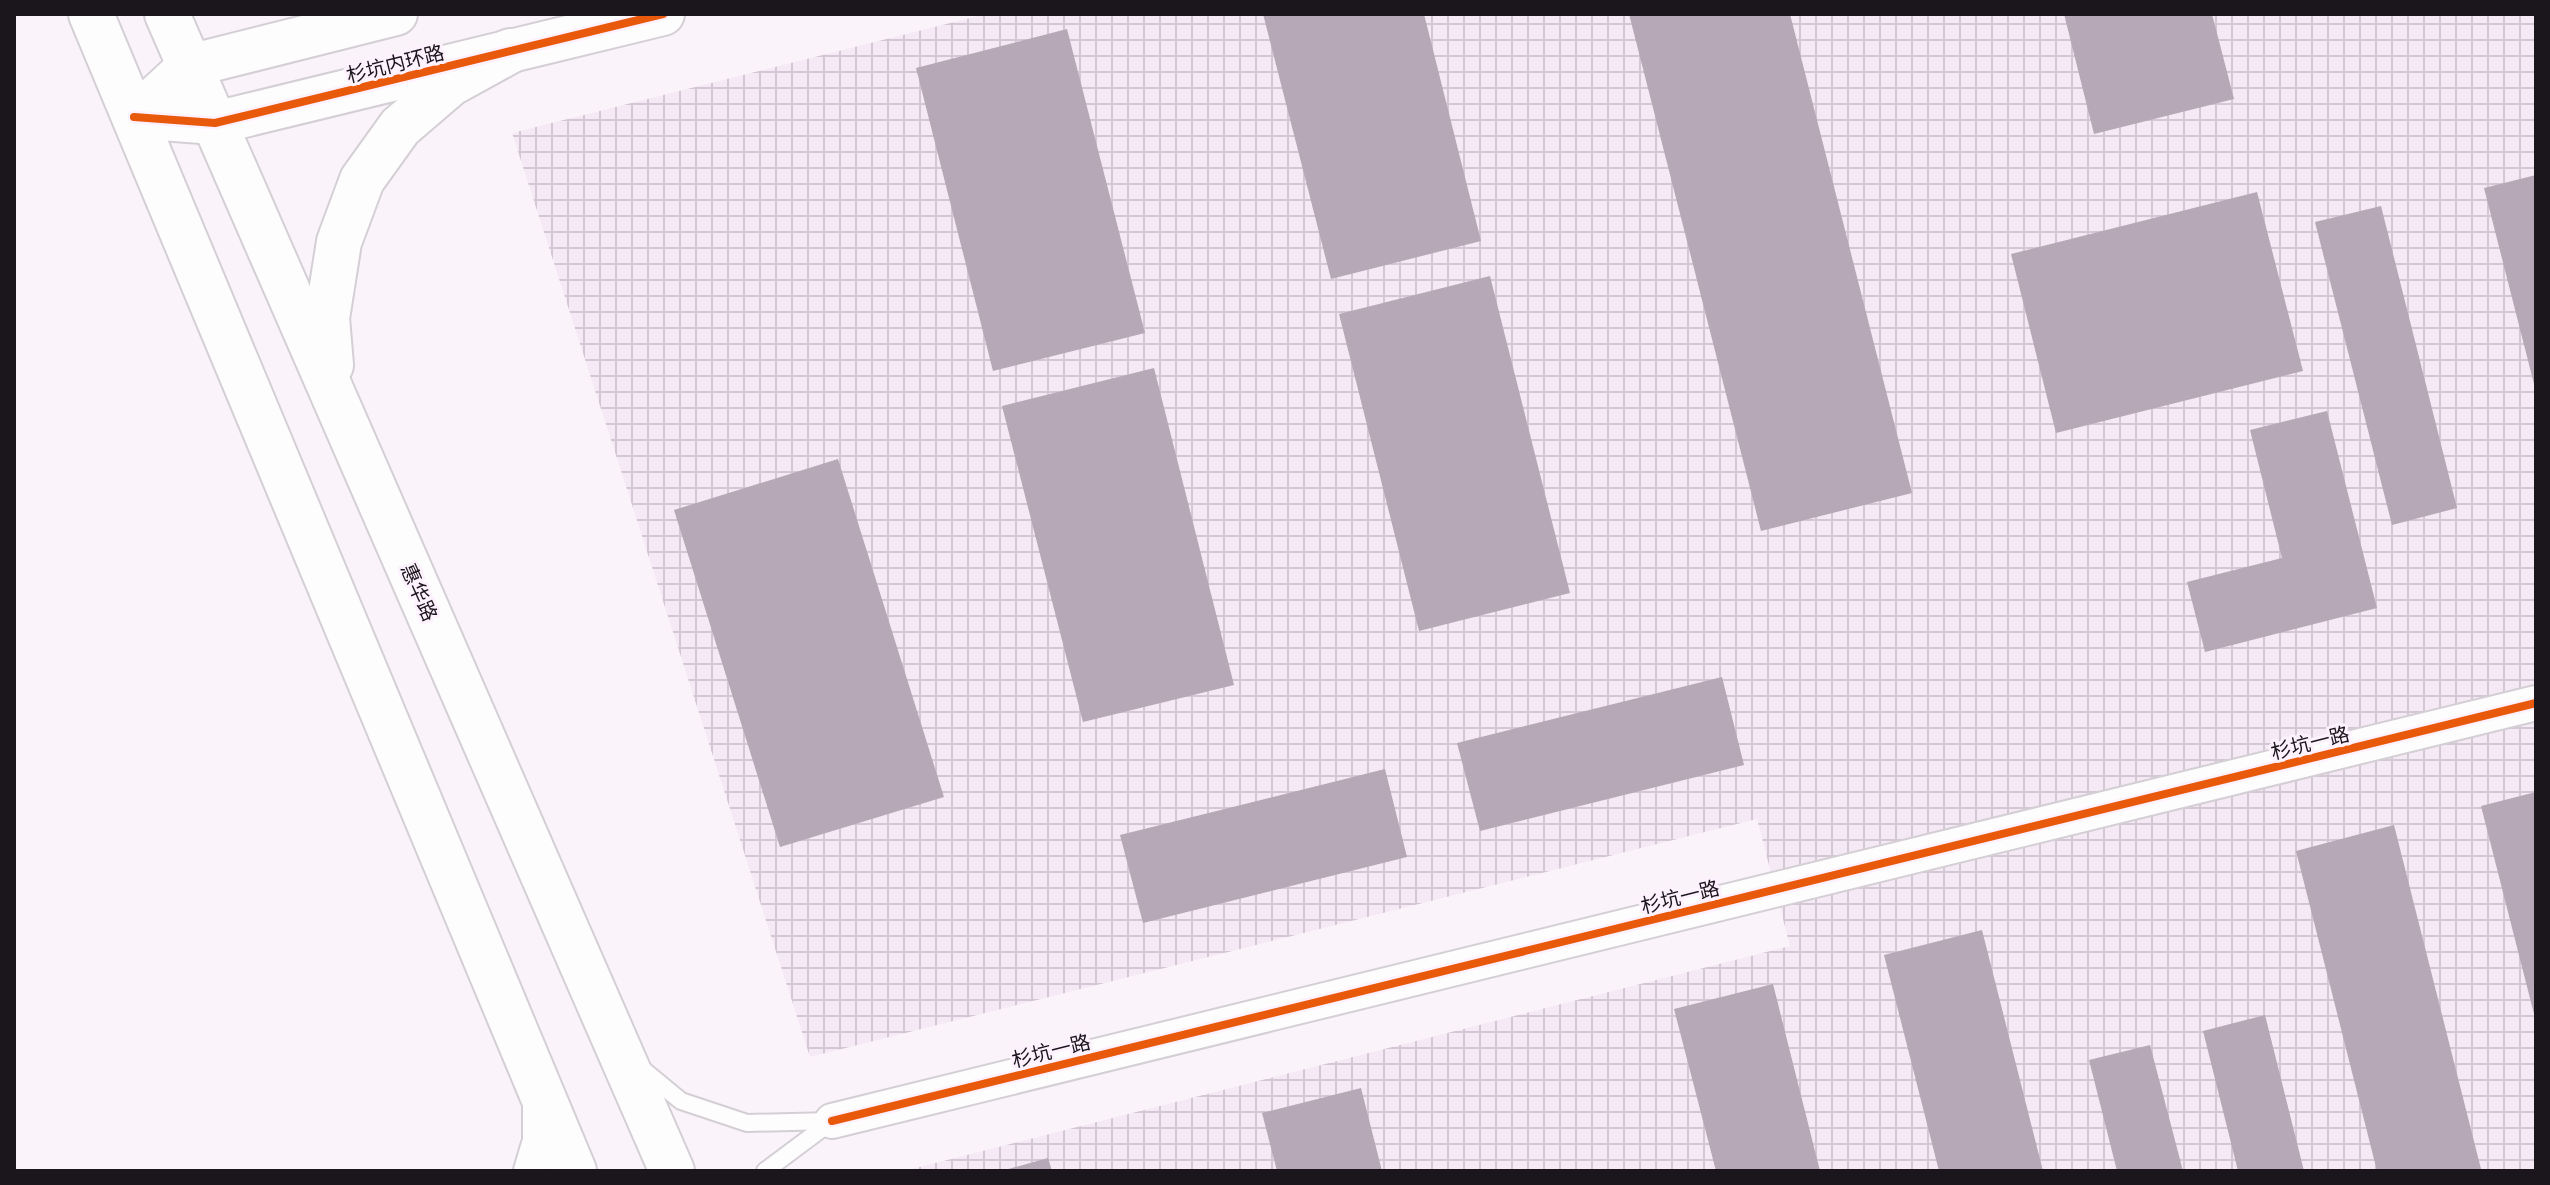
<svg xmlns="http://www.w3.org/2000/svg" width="2550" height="1185" font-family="Lato,'Noto Sans SC',sans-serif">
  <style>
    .industrial { fill: url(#industrial-grid) }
    .building { fill: #b6a8b7 }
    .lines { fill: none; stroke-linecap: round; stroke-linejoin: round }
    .service-casing { stroke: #d4cfd4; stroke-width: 20 }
    .minor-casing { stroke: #d4cfd4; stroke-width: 38 }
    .tertiary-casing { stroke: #d4cfd4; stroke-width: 46 }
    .secondary-casing { stroke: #d4cfd4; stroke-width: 48 }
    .service { stroke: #fefdfe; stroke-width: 16 }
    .minor { stroke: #fefdfe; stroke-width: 34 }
    .tertiary { stroke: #fefdfe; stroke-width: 42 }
    .secondary { stroke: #fefdfe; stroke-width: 44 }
    .cycleway-casing { stroke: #fdf1fd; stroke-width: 13 }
    .cycleway { stroke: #e8590c; stroke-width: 8 }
    .labels { text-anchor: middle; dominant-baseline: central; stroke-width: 6; stroke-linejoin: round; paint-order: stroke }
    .street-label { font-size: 20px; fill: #1b161b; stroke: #fdf1fd }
  </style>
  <defs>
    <pattern id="industrial-grid" width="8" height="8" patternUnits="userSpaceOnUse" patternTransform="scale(2)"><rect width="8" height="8" fill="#f6e9f6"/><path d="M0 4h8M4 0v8" fill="none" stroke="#d2c7d2"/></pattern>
  </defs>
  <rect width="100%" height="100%" fill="#faf4fa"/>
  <polygon class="industrial" points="986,14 2536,14 2536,1171 904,1171 1790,946 1757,819 810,1057 512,133"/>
  <g class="building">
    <polygon points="1263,14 1424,14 1481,241 1331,279"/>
    <polygon points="1629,14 1790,14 1912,493 1761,531"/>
    <polygon points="2064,14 2212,14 2234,99 2094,134"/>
    <polygon points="1067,29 1145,333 993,371 916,68"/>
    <polygon points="2536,175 2536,388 2535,388 2484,188"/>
    <polygon points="2257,192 2303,371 2056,433 2011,254"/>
    <polygon points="2381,206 2457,508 2392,525 2315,222"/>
    <polygon points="1490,276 1570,593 1419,631 1339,314"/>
    <polygon points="1154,368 1234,685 1083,722 1002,406"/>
    <polygon points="2327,411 2377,608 2205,652 2187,582 2282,558 2250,430"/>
    <polygon points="838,459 944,797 780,847 674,510"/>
    <polygon points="1722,677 1744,765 1480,831 1457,743"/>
    <polygon points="1385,769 1407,857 1143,923 1120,835"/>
    <polygon points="2536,792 2536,1018 2535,1018 2481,806"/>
    <polygon points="2394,825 2481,1169 2474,1171 2377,1171 2296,851"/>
    <polygon points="1982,930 2043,1171 1939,1171 1884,955"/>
    <polygon points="1773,984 1820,1171 1716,1171 1674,1009"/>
    <polygon points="2265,1015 2304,1171 2238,1171 2203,1031"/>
    <polygon points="2150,1045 2183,1171 2117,1171 2089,1060"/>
    <polygon points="1361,1088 1382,1171 1277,1171 1262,1113"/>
    <polygon points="1048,1158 1052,1171 1005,1171 1005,1170"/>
  </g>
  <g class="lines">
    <g class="service-casing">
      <g id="service">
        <polyline points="641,1068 681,1101 747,1123 832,1121"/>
        <polyline points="765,1171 832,1121"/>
      </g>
    </g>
    <g class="minor-casing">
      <g id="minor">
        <polyline points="832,1121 2536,703"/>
        <polyline points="531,1171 540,1141 540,1099"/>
      </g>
    </g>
    <g class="tertiary-casing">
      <g id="tertiary">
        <polyline points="134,117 215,123 663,14"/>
        <polyline points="134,117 189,66 396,14"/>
      </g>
    </g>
    <g class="secondary-casing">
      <g id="secondary">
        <polyline points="91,14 574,1171"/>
        <polyline points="167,14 672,1171"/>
        <polyline points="331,365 327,318 339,242 362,180 400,127 450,84 510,51"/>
      </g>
    </g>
    <use href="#service" class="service"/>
    <use href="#minor" class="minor"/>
    <use href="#tertiary" class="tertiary"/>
    <use href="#secondary" class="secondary"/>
    <g class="cycleway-casing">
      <g id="cycleway">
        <polyline points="134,117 215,123 663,14"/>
        <polyline points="832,1121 2536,703"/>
      </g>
    </g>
    <use href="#cycleway" class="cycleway"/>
  </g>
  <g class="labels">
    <g class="street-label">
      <text transform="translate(395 63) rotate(-14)">杉坑内环路</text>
      <text transform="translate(420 592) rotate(66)">惠华路</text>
      <text transform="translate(2310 742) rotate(-14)">杉坑一路</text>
      <text transform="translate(1680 896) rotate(-14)">杉坑一路</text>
      <text transform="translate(1051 1050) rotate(-14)">杉坑一路</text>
    </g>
  </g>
  <rect width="2550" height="1185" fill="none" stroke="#1b161b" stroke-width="32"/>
</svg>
